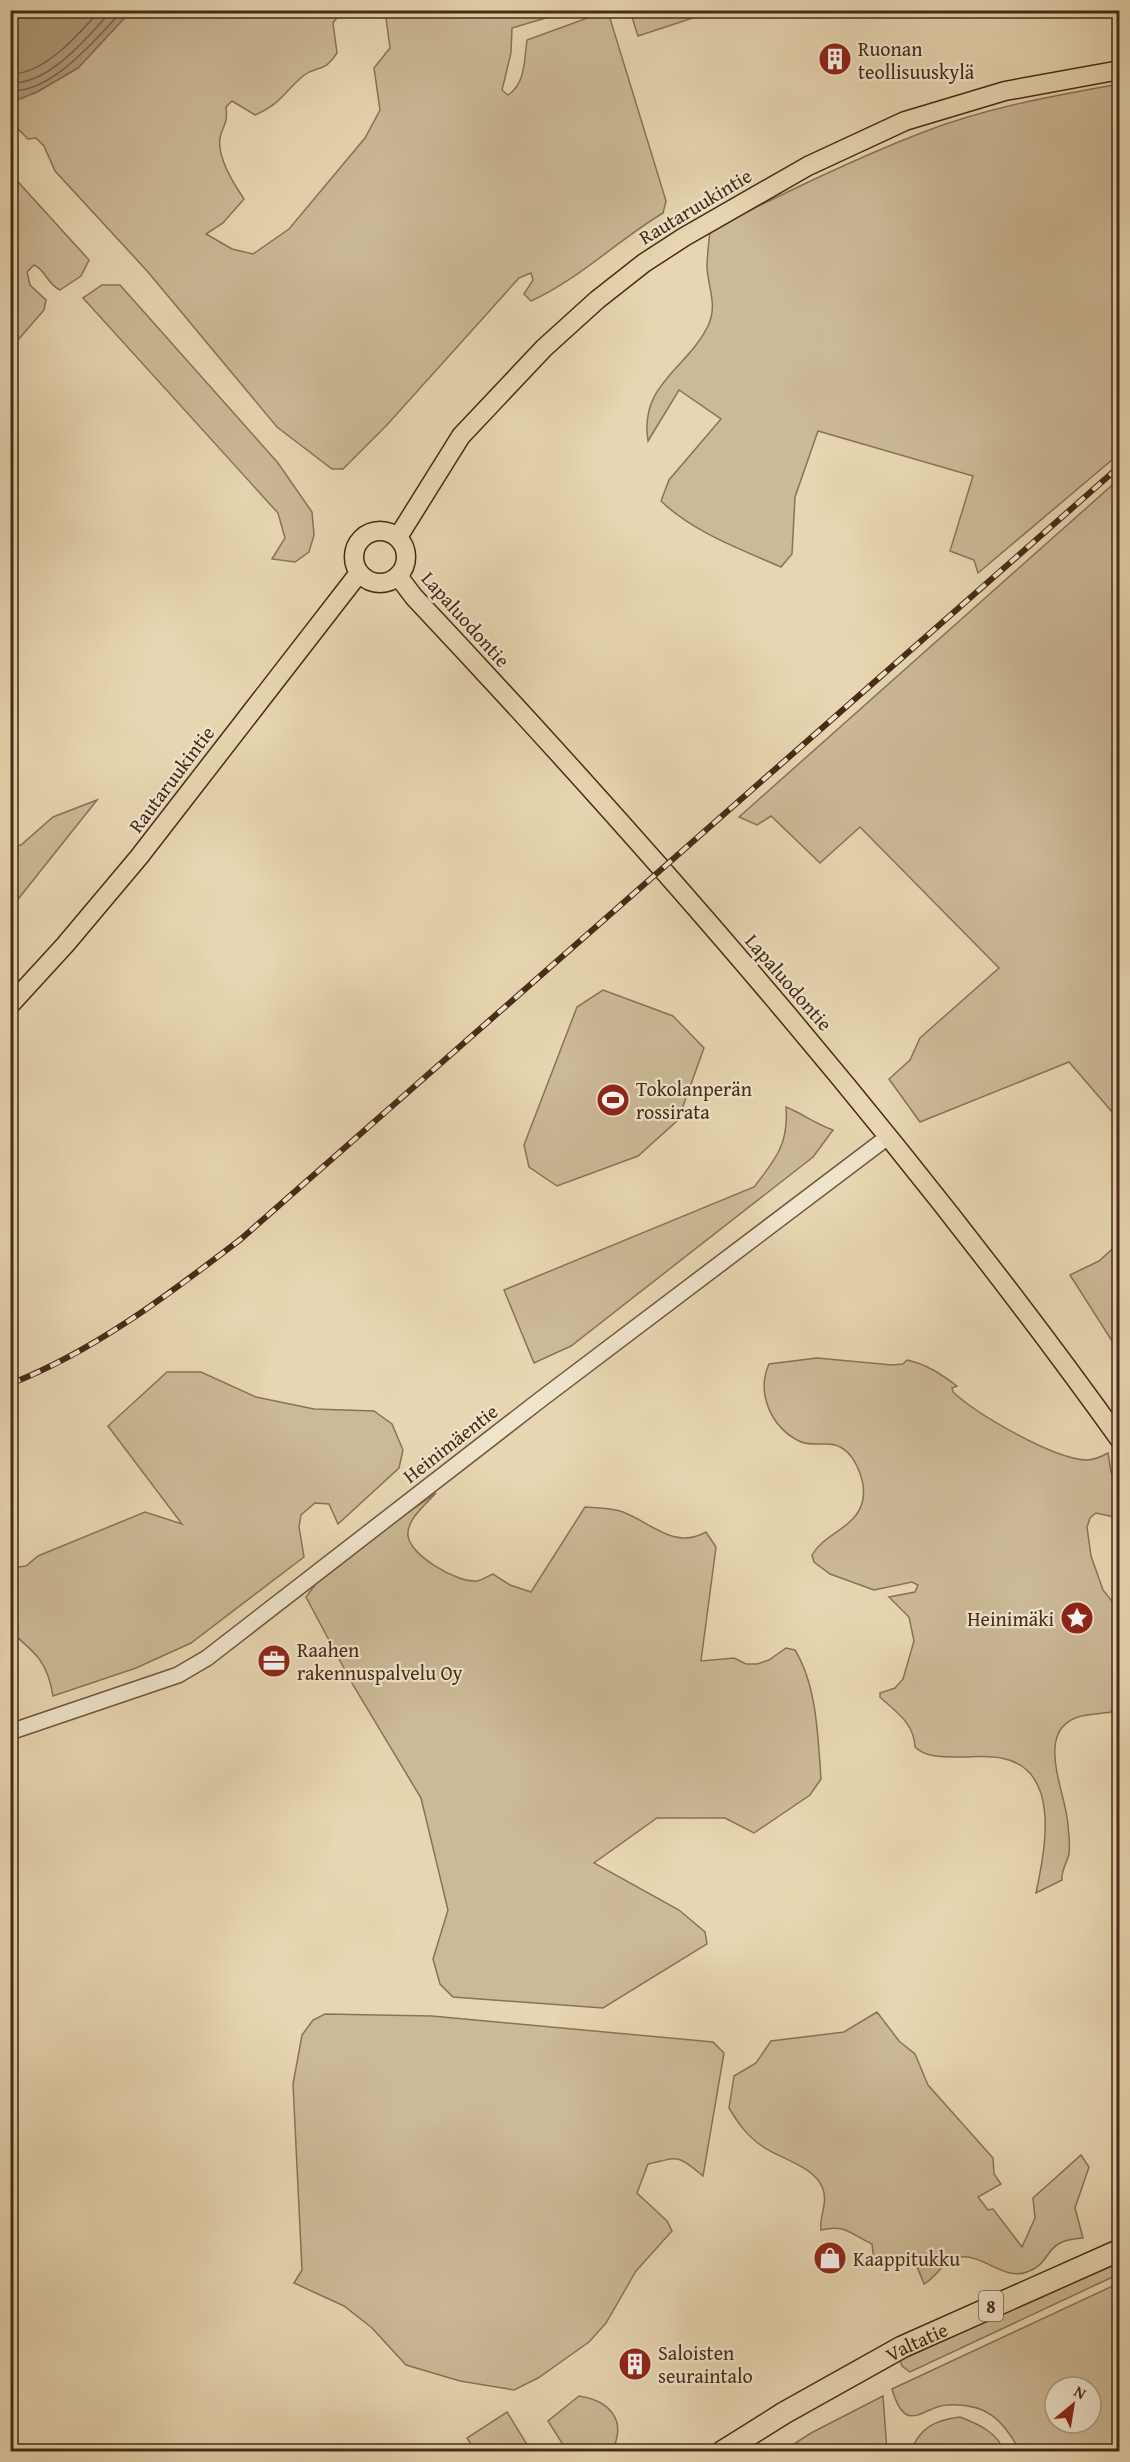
<svg xmlns="http://www.w3.org/2000/svg" width="1130" height="2462" font-family="'Gentium Book Plus',serif">
  <style>
    .green { fill: #ccb997; stroke: #8a7256; stroke-width: 1.5; fill-rule: evenodd }
    .water { fill: #b19c7c; stroke: #876e53; stroke-width: 1.5 }
    .lines { fill: none; stroke-linecap: round; stroke-linejoin: round }
    .shore { stroke: #7c6349; stroke-width: 1.5 }
    .minor-casing { stroke: #70553d; stroke-width: 18 }
    .major-casing { stroke: #482a16; stroke-width: 21 }
    .highway-casing { stroke: #482a16; stroke-width: 24 }
    .minor { stroke: #efe4cc; stroke-width: 15 }
    .major { stroke: #e7d6b1; stroke-width: 18 }
    .highway { stroke: #e7d6b1; stroke-width: 21 }
    .rail-casing { stroke: #482a16; stroke-width: 6 }
    .rail { stroke: #efe4cc; stroke-width: 4; stroke-dasharray: 11; stroke-linecap: butt }
    .labels { text-anchor: middle; dominant-baseline: central; stroke-width: 4.5; stroke-linejoin: round; paint-order: stroke }
    .shield { fill: #efe4cc; stroke: #7a624d; stroke-width: 1.5 }
    .shield-label { font-size: 18px; font-weight: bold; fill: #482a16 }
    .poi-label { font-size: 20px; fill: #482a16; stroke: #efe4cc; text-anchor: start }
    .street-label { font-size: 20px; fill: #482a16; stroke: #efe4cc }
  </style>
  <rect width="100%" height="100%" fill="#e7d6b1"/>
  <filter id="stains"><feTurbulence type="fractalNoise" baseFrequency=".00333" numOctaves="4"/><feColorMatrix values="0 0 0 0 .2 0 0 0 0 .09 0 0 0 0 .02 0 0 0 .5 -.17"/></filter>
  <radialGradient id="worn" r=".72"><stop offset=".6" stop-color="#630" stop-opacity="0"/><stop offset="1" stop-color="#630" stop-opacity=".3"/></radialGradient>
  <g class="green">
    <path d="M131,11H342L333,23L337,53C322,75 319,64 303,76C284,92 281,104 255,115L232,101L226,107C228,125 223,124 220,138C217,158 234,184 244,199L223,223L206,234L232,249L253,254L289,229L365,138L380,110L374,68L390,48L385,11H569L512,28L511,53L502,90L508,95C526,83 524,60 527,40L601,13L609,15L666,201L663,213C618,240 578,280 531,301L524,294L533,280L531,273L519,278L386,426L343,469H332L277,427L148,272L55,171L44,146L36,138L28,139L11,122L10,94L17,99L37,92L78,68Z"/>
    <polygon points="630,11 630,10 714,11 638,36"/>
    <path d="M1119,84V454L978,573L974,560L950,551L973,476L818,431L795,497L792,554L781,567C740,549 693,532 661,501L669,480L721,419L679,390L648,441C639,384 687,369 708,326C718,305 708,288 707,267C707,255 709,242 710,230C779,196 849,161 921,133C985,108 1052,96 1119,84Z"/>
    <path d="M10,173L89,260L81,276L60,290C46,283 46,270 34,265L27,272L30,285L46,300L44,310L11,348Z"/>
    <polygon points="102,285 120,285 278,463 312,512 314,535 309,552 295,562 272,559 285,538 278,513 83,298"/>
    <polygon points="1119,479 1119,1120 1069,1062 920,1122 889,1079 910,1060 920,1038 999,968 860,827 820,863 771,816 757,825 739,817"/>
    <polygon points="97,800 11,908 11,847 21,845 53,817"/>
    <polygon points="603,990 673,1016 704,1048 678,1120 638,1156 557,1186 529,1167 524,1145 577,1007"/>
    <path d="M786,1107C803,1114 816,1124 833,1130L813,1157L571,1346L534,1363L504,1290L754,1187C776,1159 789,1143 786,1107Z"/>
    <polygon points="1119,1243 1119,1352 1070,1275 1099,1261"/>
    <path d="M817,1358L892,1365L903,1364L907,1360C926,1364 941,1374 957,1386L952,1388L953,1392C978,1415 1052,1458 1086,1460C1094,1460 1101,1457 1108,1453L1111,1472L1119,1485V1518L1096,1513L1090,1518L1087,1527L1091,1556L1103,1590L1119,1610V1689L1111,1712C1100,1714 1088,1714 1078,1717C1033,1732 1067,1794 1068,1826C1069,1834 1070,1845 1069,1854C1067,1863 1061,1870 1062,1880L1036,1893C1045,1850 1062,1769 1001,1758C988,1755 972,1757 959,1757C945,1757 926,1758 915,1747C914,1723 897,1713 880,1697V1693L895,1688L903,1679L914,1641L909,1617L889,1597L915,1592L918,1585L912,1582L874,1590L830,1574L814,1562L812,1555C825,1532 858,1528 863,1499C866,1480 854,1450 835,1445C823,1442 811,1447 799,1441C771,1427 756,1393 769,1364Z"/>
    <path d="M167,1372H201L256,1397L314,1409L374,1411L392,1424L403,1450L399,1468L338,1524L329,1504L315,1503L301,1515L299,1527L304,1557L191,1643L136,1668L53,1696C48,1663 36,1653 11,1632V1568L26,1566L38,1556L145,1512L182,1524L108,1426Z"/>
    <path d="M436,1493C426,1504 406,1520 408,1536C411,1556 456,1582 476,1581C481,1581 488,1576 493,1574L510,1585L531,1592L585,1507C597,1508 612,1508 623,1512C652,1523 674,1550 706,1532L716,1547L701,1661L734,1658L746,1664H757L769,1660L786,1648L795,1650C817,1686 818,1738 821,1779L810,1795L754,1833L725,1818H657L594,1863L679,1910L705,1932L707,1944L603,2008L453,1997L440,1984L433,1959L448,1910L421,1798L353,1685L306,1597L326,1570Z"/>
    <path d="M877,2012L899,2041L915,2054L928,2085L993,2158L994,2174L1001,2184L978,2197L988,2210L993,2209L1022,2247L1035,2218L1033,2198L1081,2155L1089,2167L1075,2208L1083,2238C1041,2240 1054,2263 1027,2272C1004,2281 983,2254 960,2257C944,2259 937,2277 924,2284L918,2269L914,2264L874,2262L872,2244C850,2234 846,2224 821,2230C819,2216 828,2204 823,2189C815,2166 780,2159 762,2146C747,2136 738,2123 729,2108L734,2076L756,2063L771,2041L844,2032Z"/>
    <path d="M325,2014L432,2016L713,2042L724,2053L703,2176C677,2154 680,2157 648,2164L637,2193L667,2221L672,2231L636,2271L606,2323L589,2342L538,2378L514,2390L460,2381L406,2365L372,2328L344,2306L294,2283L302,2270L293,2084L302,2035L313,2020Z"/>
    <polygon points="1119,2261 1119,2274 910,2372 902,2366 900,2360"/>
    <path d="M1119,2283V2451H1020C1003,2420 987,2403 948,2405C924,2405 906,2438 892,2389ZM1055,2387H1091V2423H1055Z"/>
    <path d="M579,2396C611,2401 627,2421 612,2451H567L548,2421Z"/>
    <polygon points="883,2396 887,2451 783,2451 811,2433"/>
    <polygon points="507,2412 531,2451 475,2451 467,2438"/>
    <path d="M960,2417C978,2424 997,2432 1004,2451H911C920,2427 936,2420 960,2417Z"/>
  </g>
  <polygon class="water" points="10,11 11,10 131,11 78,68 37,92 17,100 11,94"/>
  <g class="lines">
    <g class="shore">
      <path d="M10,74C44,75 79,34 100,10"/>
      <path d="M10,83C49,85 88,37 112,10"/>
      <path d="M10,90C50,95 97,38 123,10"/>
    </g>
    <g class="minor-casing">
      <polyline id="minor" points="10,1732 178,1675 207,1658 540,1400 889,1136"/>
    </g>
    <g class="major-casing">
      <g id="major">
        <circle cx="380" cy="557" r="26"/>
        <polyline points="398,537 461,436 544,348 597,300 644,263 684,237 808,166 905,121 1005,91 1120,70"/>
        <path d="M398,576L414,597C665,864 906,1142 1120,1440"/>
        <polyline points="10,1005 65,945 139,857 359,573"/>
      </g>
    </g>
    <g class="highway-casing">
      <g id="highway">
        <path id="s1" d="M722,2452L784,2413L902,2347L1120,2250"/>
      </g>
    </g>
    <use href="#minor" class="minor"/>
    <use href="#major" class="major"/>
    <use href="#highway" class="highway"/>
    <g class="rail-casing">
      <path id="rail" d="M10,1384C95,1351 169,1294 241,1239L1120,466"/>
    </g>
    <use href="#rail" class="rail"/>
  </g>
  <defs>
    <g id="building-disc" transform="scale(1.725)"><circle r="9.5" fill="#8f2418" stroke="#efe4cc"/><path d="M-4-6H4V6H1V3H-1V6H-4ZM-2.5-4.3h1.7v1.8h-1.7ZM.8-4.3h1.7v1.8H.8ZM-2.5-1h1.7V.8h-1.7ZM.8-1h1.7V.8H.8Z" fill="#fff"/></g>
    <g id="stadium-disc" transform="scale(1.725)"><circle r="9.5" fill="#8f2418" stroke="#efe4cc"/><path d="M0-5a6.5 5 0 1 0 0 10a6.5 5 0 1 0 0-10ZM-3.5-1.8h7v3.6h-7Z" fill="#fff"/></g>
    <g id="sight-disc" transform="scale(1.725)"><circle r="9.5" fill="#8f2418" stroke="#efe4cc"/><path d="M0-6L1.8-2.2L6-1.7L2.9 1.2L3.7 5.4L0 3.3L-3.7 5.4L-2.9 1.2L-6-1.7L-1.8-2.2Z" fill="#fff"/></g>
    <g id="office-disc" transform="scale(1.725)"><circle r="9.5" fill="#8f2418" stroke="#efe4cc"/><path d="M-6-3h4V-5.5h4V-3h4V5H-6ZM-1-4.5V-3h2v-1.5ZM-6 0V1H6V0Z" fill="#fff"/></g>
    <g id="shop-disc" transform="scale(1.725)"><circle r="9.5" fill="#8f2418" stroke="#efe4cc"/><path d="M-5-2.5h2.3a2.7 3.5 0 0 1 5.4 0H5L5.5 6h-11ZM-1.5-2.5h3a1.5 2.3 0 0 0-3 0Z" fill="#fff"/></g>
  </defs>
  <g fill-rule="evenodd">
    <use href="#building-disc" x="835" y="59"/>
    <use href="#stadium-disc" x="613" y="1100"/>
    <use href="#sight-disc" x="1077" y="1618"/>
    <use href="#office-disc" x="274" y="1661"/>
    <use href="#shop-disc" x="830" y="2258"/>
    <use href="#building-disc" x="635" y="2364"/>
  </g>
  <g class="labels">
    <rect class="shield" x="979" y="2291" width="24" height="30" rx="4.5"/>
    <g class="shield-label">
      <text x="991" y="2306">8</text>
    </g>
    <g class="poi-label">
      <text x="858" y="48">Ruonan<tspan x="858" dy="23">teollisuuskylä</tspan></text>
      <text x="636" y="1088">Tokolanperän<tspan x="636" dy="23">rossirata</tspan></text>
      <text x="1054" y="1618" text-anchor="end">Heinimäki</text>
      <text x="297" y="1649">Raahen<tspan x="297" dy="23">rakennuspalvelu Oy</tspan></text>
      <text x="853" y="2258">Kaappitukku</text>
      <text x="658" y="2352">Saloisten<tspan x="658" dy="23">seuraintalo</tspan></text>
    </g>
    <g class="street-label">
      <text transform="translate(695 206) rotate(-31)">Rautaruukintie</text>
      <text transform="translate(466 619) rotate(48)">Lapaluodontie</text>
      <text transform="translate(171 779) rotate(-53)">Rautaruukintie</text>
      <text transform="translate(789 982) rotate(49)">Lapaluodontie</text>
      <text transform="translate(450 1443) rotate(-38)">Heinimäentie</text>
      <text stroke="none"><textPath href="#s1" startOffset="224">Valtatie</textPath></text>
    </g>
  </g>
  <rect width="1130" height="2462" fill="none" stroke="#e7d6b1" stroke-width="36"/>
  <rect x="12" y="12" width="1106" height="2438" fill="none" stroke="#482a16" stroke-width="3"/>
  <rect x="18" y="18" width="1094" height="2426" fill="none" stroke="#482a16" stroke-width="1.5"/>
  <g transform="translate(1073 2405) rotate(30)"><circle r="28" fill="#efe4cc" stroke="#ac9a83" stroke-width="1.5"/>
  <path d="M0-4.5L10 22L0 15L-10 22Z" fill="#8f2418"/>
  <text y="-9" font-size="16" font-weight="bold" text-anchor="middle" fill="#482a16">N</text>
  </g>
  <rect width="100%" height="100%" filter="url(#stains)"/>
  <rect width="100%" height="100%" fill="url(#worn)"/>
</svg>
